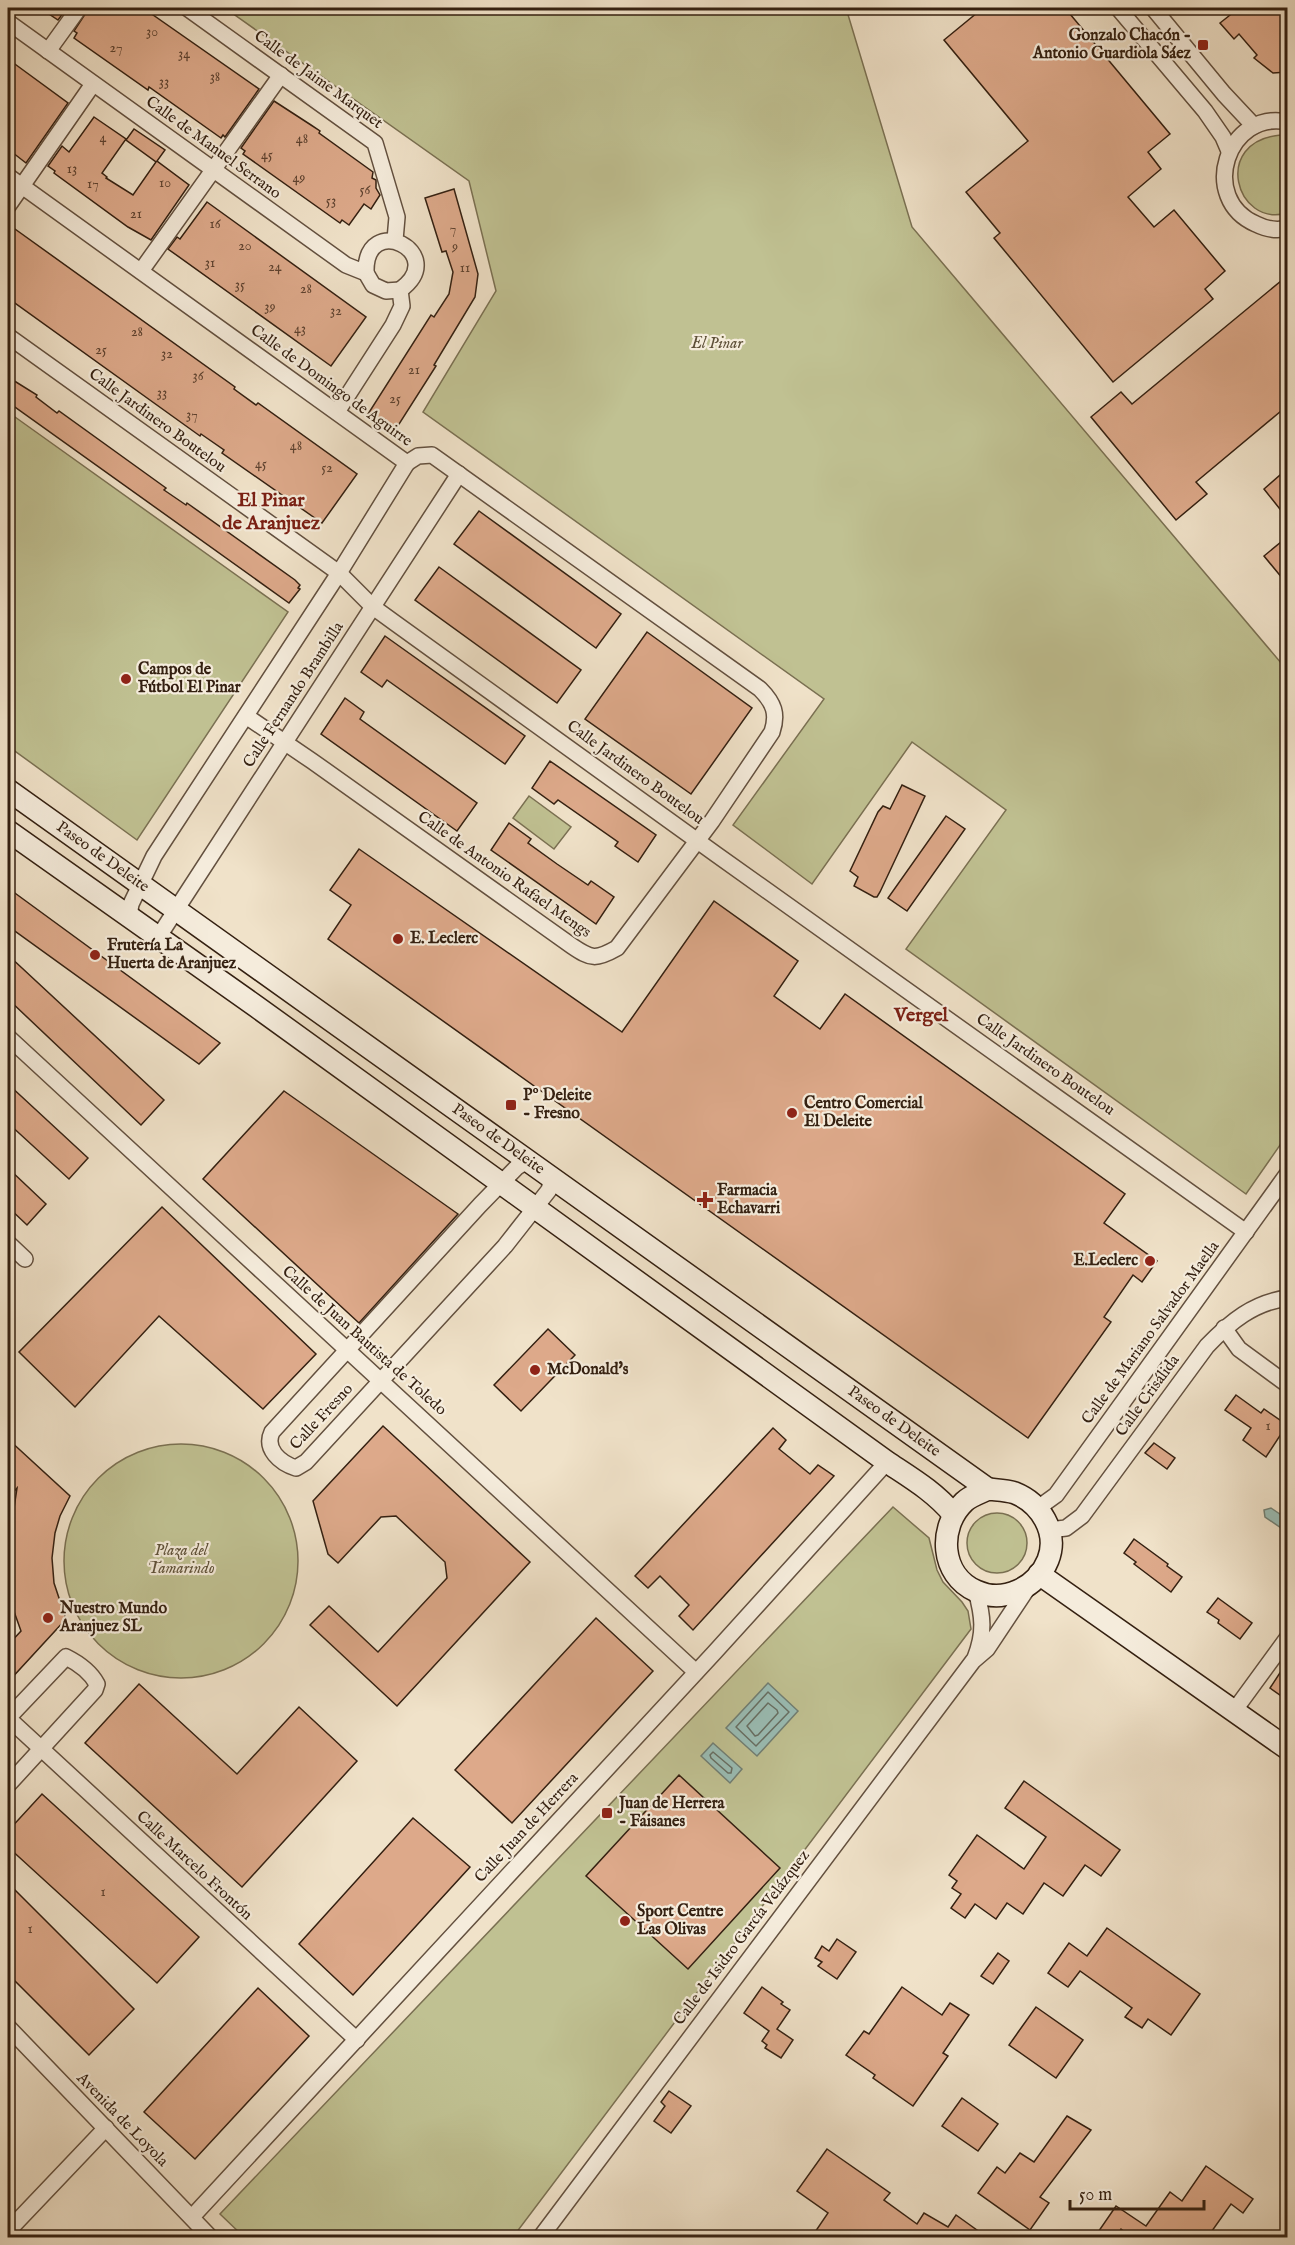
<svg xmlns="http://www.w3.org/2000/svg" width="1295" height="2245" font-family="'IM FELL English',serif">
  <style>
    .green { fill: #c0c192; stroke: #7a7052; stroke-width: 1.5 }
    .water { fill: #9abeb6; stroke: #717f74; stroke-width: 1.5 }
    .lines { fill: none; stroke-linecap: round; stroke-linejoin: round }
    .shore { stroke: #676f64; stroke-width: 1.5 }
    .building { fill: #dda98a; stroke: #342011; stroke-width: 1.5 }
    .street-casing { stroke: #63503f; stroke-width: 18 }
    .secondary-casing { stroke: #342011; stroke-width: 24 }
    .street { stroke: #f5ecdc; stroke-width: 15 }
    .secondary { stroke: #f5ecdc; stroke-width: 21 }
    .poi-dot { fill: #8f2418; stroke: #f5ecdc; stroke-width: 2 }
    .labels { text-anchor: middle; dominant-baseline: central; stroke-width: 4.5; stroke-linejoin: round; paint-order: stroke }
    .number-label { font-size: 14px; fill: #5e422f }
    .poi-label { font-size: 16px; font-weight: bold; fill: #342011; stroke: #f5ecdc; text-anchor: start }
    .street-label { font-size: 16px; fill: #342011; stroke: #f5ecdc }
    .park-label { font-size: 16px; font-style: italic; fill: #5e5038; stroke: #f5ecdc }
    .quarter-label { font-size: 20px; font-weight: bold; fill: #7a1f14; stroke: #f5ecdc }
  </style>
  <rect width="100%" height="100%" fill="#f0e2c9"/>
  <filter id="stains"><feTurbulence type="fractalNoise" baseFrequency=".00333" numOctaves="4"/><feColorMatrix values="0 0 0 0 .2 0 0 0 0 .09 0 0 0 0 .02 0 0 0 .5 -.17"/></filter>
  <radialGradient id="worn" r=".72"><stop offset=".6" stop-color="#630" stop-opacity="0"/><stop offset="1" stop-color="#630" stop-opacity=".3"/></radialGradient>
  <g class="green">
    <polygon points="225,8 846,8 912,227 1287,670 1287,1135 1246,1194 906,949 1006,810 912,742 812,884 733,825 824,699 423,412 496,291 469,181"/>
    <path d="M1281,135L1287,137V213C1236,228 1211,141 1281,135Z"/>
    <polygon points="8,412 288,612 137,840 8,746"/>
    <polygon points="529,796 571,827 554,849 513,818"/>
    <circle cx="181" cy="1561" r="117"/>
    <polygon points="893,1507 929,1538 937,1570 943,1582 962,1602 968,1611 971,1629 513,2237 244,2237 220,2214"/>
    <circle cx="997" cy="1543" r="30"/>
  </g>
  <g class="water">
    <polygon points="1271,1508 1287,1519 1287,1525 1284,1530 1265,1517 1264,1510"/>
    <polygon points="768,1683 798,1711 757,1756 726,1728"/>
    <polygon points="713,1743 742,1769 730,1783 701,1756"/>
  </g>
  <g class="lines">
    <g class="shore">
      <polygon points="768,1692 789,1712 756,1746 736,1727"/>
      <polygon points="768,1703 777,1710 778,1713 758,1735 755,1736 747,1726"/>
      <polygon points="713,1752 732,1768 731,1773 728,1773 711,1758 710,1755"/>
    </g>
  </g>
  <g class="building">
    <polygon points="40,8 67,8 58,20"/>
    <polygon points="89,8 143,8 259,89 225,137 223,135 221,138 149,87 148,90 74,38 77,33 74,31"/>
    <polygon points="983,8 1065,8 1170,134 1148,152 1161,169 1128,197 1154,227 1174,210 1225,271 1205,289 1213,299 1113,382 994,238 1000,233 966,192 1028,141 944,40"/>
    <polygon points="1239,8 1287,8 1287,72 1273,73 1254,58 1257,55 1239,34 1234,39 1220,23"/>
    <polygon points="8,59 68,103 26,163 8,149"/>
    <polygon points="274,101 311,125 320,131 319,133 373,172 372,178 376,180 376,188 380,195 371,209 364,204 349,225 342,220 340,223 243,154 245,151 241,148"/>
    <polygon points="94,117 126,139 102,173 107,177 106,178 133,195 156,162 126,140 134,129 165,150 157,161 189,185 151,240 128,227 54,173 55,171 48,166 62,146 69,152"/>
    <polygon points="454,189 478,274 475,297 434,365 436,366 394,432 368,414 431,315 434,317 449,294 453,272 446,251 442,252 425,198"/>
    <polygon points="207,202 366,317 331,366 168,249 177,237 180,239"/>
    <polygon points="8,224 235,387 234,389 256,405 258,403 357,474 322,523 222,453 224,450 201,434 200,436 8,298"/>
    <polygon points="1287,276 1287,406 1196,482 1207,494 1176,520 1091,417 1121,392 1132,404"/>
    <polygon points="8,377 37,395 36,397 57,413 59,411 166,488 164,490 186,505 187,503 295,580 300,585 298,588 300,589 289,603 8,402"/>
    <polygon points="1287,469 1287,518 1264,489"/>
    <polygon points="479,511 621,614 596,648 454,544"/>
    <polygon points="1287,537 1287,584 1264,556"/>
    <polygon points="439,567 581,670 557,703 415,600"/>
    <polygon points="647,632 752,708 691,794 585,719"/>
    <polygon points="385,636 525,736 505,764 387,680 382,687 361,672"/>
    <polygon points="345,698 364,712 360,719 477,803 457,831 321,734"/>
    <polygon points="550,761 656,835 638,862 615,846 618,842 558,800 554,804 532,788"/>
    <polygon points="902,785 925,796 880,892 877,897 874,897 854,886 858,877 850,871 878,812 883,806 890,809"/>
    <polygon points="946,816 965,829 907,911 888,898"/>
    <polygon points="509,823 531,839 528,843 557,864 588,885 591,881 614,897 596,924 491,850"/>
    <polygon points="359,849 622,1032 714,901 798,961 774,996 820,1029 845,994 1125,1194 1104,1223 1157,1261 1142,1282 1133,1275 1104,1317 1111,1322 1028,1438 328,939 351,905 330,890"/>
    <polygon points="8,888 220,1043 199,1064 8,926"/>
    <polygon points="8,955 164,1100 141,1125 8,999"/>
    <polygon points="8,1084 88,1158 69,1179 8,1123"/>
    <polygon points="284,1091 458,1214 359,1323 203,1179"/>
    <polygon points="8,1168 46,1204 27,1225 8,1207"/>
    <polygon points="162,1207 316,1354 263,1409 159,1316 75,1407 19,1352"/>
    <polygon points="548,1329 575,1355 521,1411 494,1385"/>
    <polygon points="1236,1395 1261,1413 1264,1409 1287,1425 1266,1457 1243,1440 1251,1428 1225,1410"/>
    <polygon points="383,1426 530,1562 397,1706 310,1625 329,1606 378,1652 447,1578 445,1562 396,1516 381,1517 338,1563 328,1554 313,1501"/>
    <polygon points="773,1428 786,1440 779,1449 810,1474 818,1465 834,1476 693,1630 679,1616 689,1605 660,1576 648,1588 635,1576"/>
    <polygon points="8,1439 70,1496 60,1516 55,1533 52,1558 54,1583 66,1619 8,1682 8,1645 21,1631 11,1603 8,1579 8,1548 17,1488 8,1498"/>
    <polygon points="1154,1443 1175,1458 1167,1469 1145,1453"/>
    <polygon points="1134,1539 1168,1564 1167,1566 1182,1577 1171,1592 1134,1564 1136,1562 1124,1553"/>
    <polygon points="1218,1598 1252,1623 1240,1639 1218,1623 1219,1620 1207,1612"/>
    <polygon points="596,1618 653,1671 512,1823 455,1770"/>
    <polygon points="1287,1662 1287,1700 1270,1688"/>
    <polygon points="139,1684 237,1774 299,1707 357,1761 242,1887 85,1743"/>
    <polygon points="679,1775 780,1868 688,1969 586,1876"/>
    <polygon points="1024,1781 1120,1850 1101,1876 1085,1865 1063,1896 1044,1883 1023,1914 1007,1903 996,1919 975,1904 965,1918 951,1908 961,1894 952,1888 957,1881 949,1875 977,1835 1024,1869 1046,1837 1005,1808"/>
    <polygon points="42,1794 199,1937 157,1983 8,1847 8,1831"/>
    <polygon points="413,1818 470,1867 353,1995 299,1944"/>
    <polygon points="8,1883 134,2009 89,2055 8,1974"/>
    <polygon points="1107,1928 1200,1994 1171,2035 1148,2019 1142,2028 1125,2017 1132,2008 1080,1971 1068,1987 1048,1973 1069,1943 1087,1956"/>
    <polygon points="837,1939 856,1952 837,1979 818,1966 822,1962 815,1958 822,1946 829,1951"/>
    <polygon points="998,1953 1009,1961 993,1984 981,1976"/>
    <polygon points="762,1987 783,2002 781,2004 790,2010 777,2029 793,2040 781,2058 765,2048 767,2045 762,2041 769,2031 744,2013"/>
    <polygon points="902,1987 942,2015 950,2003 969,2015 943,2053 948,2056 913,2106 873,2078 875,2075 846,2055 864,2031 869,2034"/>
    <polygon points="258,1988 309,2036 195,2159 144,2112"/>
    <polygon points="1036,2007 1083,2040 1056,2078 1009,2045"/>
    <polygon points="669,2091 691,2106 671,2133 654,2121 665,2106 661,2102"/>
    <polygon points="962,2098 998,2124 978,2151 942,2126"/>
    <polygon points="1067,2116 1091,2130 1040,2197 1049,2203 1030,2230 978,2193 997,2167 1005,2173 1020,2153 1034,2162"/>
    <polygon points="827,2149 890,2193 884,2200 917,2224 924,2213 948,2227 956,2215 988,2238 811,2238 828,2213 797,2191"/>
    <polygon points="1206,2166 1253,2199 1243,2213 1231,2204 1207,2238 1133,2238 1121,2229 1116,2238 1094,2238 1116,2206 1146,2226 1170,2192 1182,2201"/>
  </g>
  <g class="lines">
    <g class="street-casing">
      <g id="street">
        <polyline points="187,8 375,143 397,217 395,240"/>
        <polyline points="1118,8 1205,111 1223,137 1229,151"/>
        <polyline points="1153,8 1224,94 1254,126"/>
        <polyline points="8,22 346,265 366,273 373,285 386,291 400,290"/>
        <polyline points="48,51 79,8"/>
        <path d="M1288,122C1227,109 1198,199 1256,224C1266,229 1277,231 1288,228"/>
        <path d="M8,176L407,463L418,456L432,455L760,689C774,703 778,714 772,732L712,821L617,948C596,960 591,959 572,946L312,761L246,716"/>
        <polyline points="8,206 93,84"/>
        <polyline points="141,271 281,75"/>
        <path d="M366,273C364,210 451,253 400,290"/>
        <polyline points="8,336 339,573 373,607 395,623 717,855 1246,1232"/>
        <polyline points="337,412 393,325 402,306 400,290"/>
        <polyline points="129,916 131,904 154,856 339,573 407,463"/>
        <polyline points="159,936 459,474"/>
        <polyline points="8,1037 696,1672"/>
        <path d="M527,1161L517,1167L480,1205L272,1432C264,1449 280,1463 296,1468L306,1462L505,1246L549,1190L552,1178"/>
        <polyline points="8,1243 25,1259"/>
        <polyline points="1224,1328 1239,1349 1288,1385"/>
        <polyline points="1038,1508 1056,1495 1288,1173"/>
        <path d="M1049,1530L1066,1528L1082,1516L1207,1346C1230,1322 1254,1302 1288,1298"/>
        <path d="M975,1658C985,1633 983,1616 976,1591"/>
        <polyline points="1234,1711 1288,1637"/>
        <polyline points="8,1718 357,2040"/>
        <path d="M8,1718L66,1657C78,1663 91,1673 97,1684L95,1690L8,1785"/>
        <polyline points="8,2027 211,2238"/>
        <polyline points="192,2217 714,1653 887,1462"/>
        <polyline points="8,2231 106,2128"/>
        <polyline points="540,2238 973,1661 987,1649 1031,1583"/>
      </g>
    </g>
    <g class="secondary-casing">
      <g id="secondary">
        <path id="s1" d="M8,790L988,1489"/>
        <path d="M8,831L257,1007L887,1462C911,1478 935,1492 953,1514"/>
        <path d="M988,1489C996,1490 1007,1490 1015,1493C1040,1503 1059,1532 1048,1560C1037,1587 1004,1604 976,1591C940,1575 938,1527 964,1502C970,1496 980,1493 988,1489Z"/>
        <polyline points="1039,1574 1288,1749"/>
      </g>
    </g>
    <use href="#street" class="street"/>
    <use href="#secondary" class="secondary"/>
  </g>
  <g class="poi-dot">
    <rect x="1197" y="39" width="12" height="12" rx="3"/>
    <circle cx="126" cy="679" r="6"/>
    <circle cx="398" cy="939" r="6"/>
    <circle cx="95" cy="955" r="6"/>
    <rect x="505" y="1099" width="12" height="12" rx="3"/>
    <circle cx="792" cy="1113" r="6"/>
    <path d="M702 1191h6v6h6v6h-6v6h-6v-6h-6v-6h6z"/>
    <circle cx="1150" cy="1261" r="6"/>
    <circle cx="535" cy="1370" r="6"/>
    <circle cx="48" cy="1618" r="6"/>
    <rect x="601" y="1807" width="12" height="12" rx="3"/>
    <circle cx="625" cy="1921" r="6"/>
  </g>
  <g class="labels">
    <g class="number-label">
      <text x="152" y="32">30</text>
      <text x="116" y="48">27</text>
      <text x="184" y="54">34</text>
      <text x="215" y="77">38</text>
      <text x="164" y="82">33</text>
      <text x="103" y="138">4</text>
      <text x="302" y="139">48</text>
      <text x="267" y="155">45</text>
      <text x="72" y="169">13</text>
      <text x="299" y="178">49</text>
      <text x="165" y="183">10</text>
      <text x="93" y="184">17</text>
      <text x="365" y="190">56</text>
      <text x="331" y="201">53</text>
      <text x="136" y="214">21</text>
      <text x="215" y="224">16</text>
      <text x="453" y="229">7</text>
      <text x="245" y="246">20</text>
      <text x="455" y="247">9</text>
      <text x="210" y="263">31</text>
      <text x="275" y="267">24</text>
      <text x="465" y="268">11</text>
      <text x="240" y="285">35</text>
      <text x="306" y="289">28</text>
      <text x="270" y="307">39</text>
      <text x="336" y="311">32</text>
      <text x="300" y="329">43</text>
      <text x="137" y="332">28</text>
      <text x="101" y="350">25</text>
      <text x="167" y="354">32</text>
      <text x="414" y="370">21</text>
      <text x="198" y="376">36</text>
      <text x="162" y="393">33</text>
      <text x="395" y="399">25</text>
      <text x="192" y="415">37</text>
      <text x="296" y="446">48</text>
      <text x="261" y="464">45</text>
      <text x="327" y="468">52</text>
      <text x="1268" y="1426">1</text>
      <text x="103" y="1892">1</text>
      <text x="30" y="1929">1</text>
    </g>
    <g class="poi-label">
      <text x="1191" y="36" text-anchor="end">Gonzalo Chacón -<tspan x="1191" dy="18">Antonio Guardiola Sáez</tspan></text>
      <text x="138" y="670">Campos de<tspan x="138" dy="18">Fútbol El Pinar</tspan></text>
      <text x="410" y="939">E. Leclerc</text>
      <text x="107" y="946">Frutería La<tspan x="107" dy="18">Huerta de Aranjuez</tspan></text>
      <text x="523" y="1096">Pº Deleite<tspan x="523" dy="18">- Fresno</tspan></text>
      <text x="804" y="1104">Centro Comercial<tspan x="804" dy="18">El Deleite</tspan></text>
      <text x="717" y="1191">Farmacia<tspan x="717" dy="18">Echavarri</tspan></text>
      <text x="1138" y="1261" text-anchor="end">E.Leclerc</text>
      <text x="547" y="1370">McDonald's</text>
      <text x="60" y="1609">Nuestro Mundo<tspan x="60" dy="18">Aranjuez SL</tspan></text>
      <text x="619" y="1804">Juan de Herrera<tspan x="619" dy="18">- Faisanes</tspan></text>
      <text x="637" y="1912">Sport Centre<tspan x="637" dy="18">Las Olivas</tspan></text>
    </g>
    <g class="street-label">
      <text transform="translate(318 80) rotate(36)">Calle de Jaime Marquet</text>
      <text transform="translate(213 148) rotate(36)">Calle de Manuel Serrano</text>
      <text transform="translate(331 386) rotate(36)">Calle de Domingo de Aguirre</text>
      <text transform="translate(157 421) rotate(36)">Calle Jardinero Boutelou</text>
      <text transform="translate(294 695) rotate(-57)">Calle Fernando Brambilla</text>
      <text transform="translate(635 773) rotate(36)">Calle Jardinero Boutelou</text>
      <text stroke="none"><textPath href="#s1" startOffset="116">Paseo de Deleite</textPath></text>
      <text transform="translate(504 875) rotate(35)">Calle de Antonio Rafael Mengs</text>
      <text transform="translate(1045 1065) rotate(35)">Calle Jardinero Boutelou</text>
      <text stroke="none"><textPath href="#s1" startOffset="602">Paseo de Deleite</textPath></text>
      <text transform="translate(1151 1333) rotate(-54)">Calle de Mariano Salvador Maella</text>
      <text transform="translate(364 1341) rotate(42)">Calle de Juan Bautista de Toledo</text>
      <text transform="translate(1148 1396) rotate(-54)">Calle Crisálida</text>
      <text transform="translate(322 1417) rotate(-47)">Calle Fresno</text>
      <text stroke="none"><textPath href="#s1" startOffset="1088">Paseo de Deleite</textPath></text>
      <text transform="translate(527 1828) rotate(-47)">Calle Juan de Herrera</text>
      <text transform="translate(194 1866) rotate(43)">Calle Marcelo Frontón</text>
      <text transform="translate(742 1938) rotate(-53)">Calle de Isidro García Velázquez</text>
      <text transform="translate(122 2120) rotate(46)">Avenida de Loyola</text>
    </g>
    <g class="park-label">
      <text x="717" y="344">El Pinar</text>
      <text x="181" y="1551">Plaza del<tspan x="181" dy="18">Tamarindo</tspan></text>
    </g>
    <g class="quarter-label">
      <text x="271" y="500">El Pinar<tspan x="271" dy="23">de Aranjuez</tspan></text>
      <text x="921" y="1015">Vergel</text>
    </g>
  </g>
  <rect width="1295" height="2245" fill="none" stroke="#f0e2c9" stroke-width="30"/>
  <rect x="9" y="9" width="1277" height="2227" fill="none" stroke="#342011" stroke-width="3"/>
  <rect x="15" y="15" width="1265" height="2215" fill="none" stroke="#342011" stroke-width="1.5"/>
  <path d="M1070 2200v9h134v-9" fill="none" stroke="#342011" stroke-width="3"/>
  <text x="1079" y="2200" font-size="18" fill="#342011" stroke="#f5ecdc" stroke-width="4.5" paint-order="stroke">50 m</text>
  <rect width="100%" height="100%" filter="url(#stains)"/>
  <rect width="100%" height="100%" fill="url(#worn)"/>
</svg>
